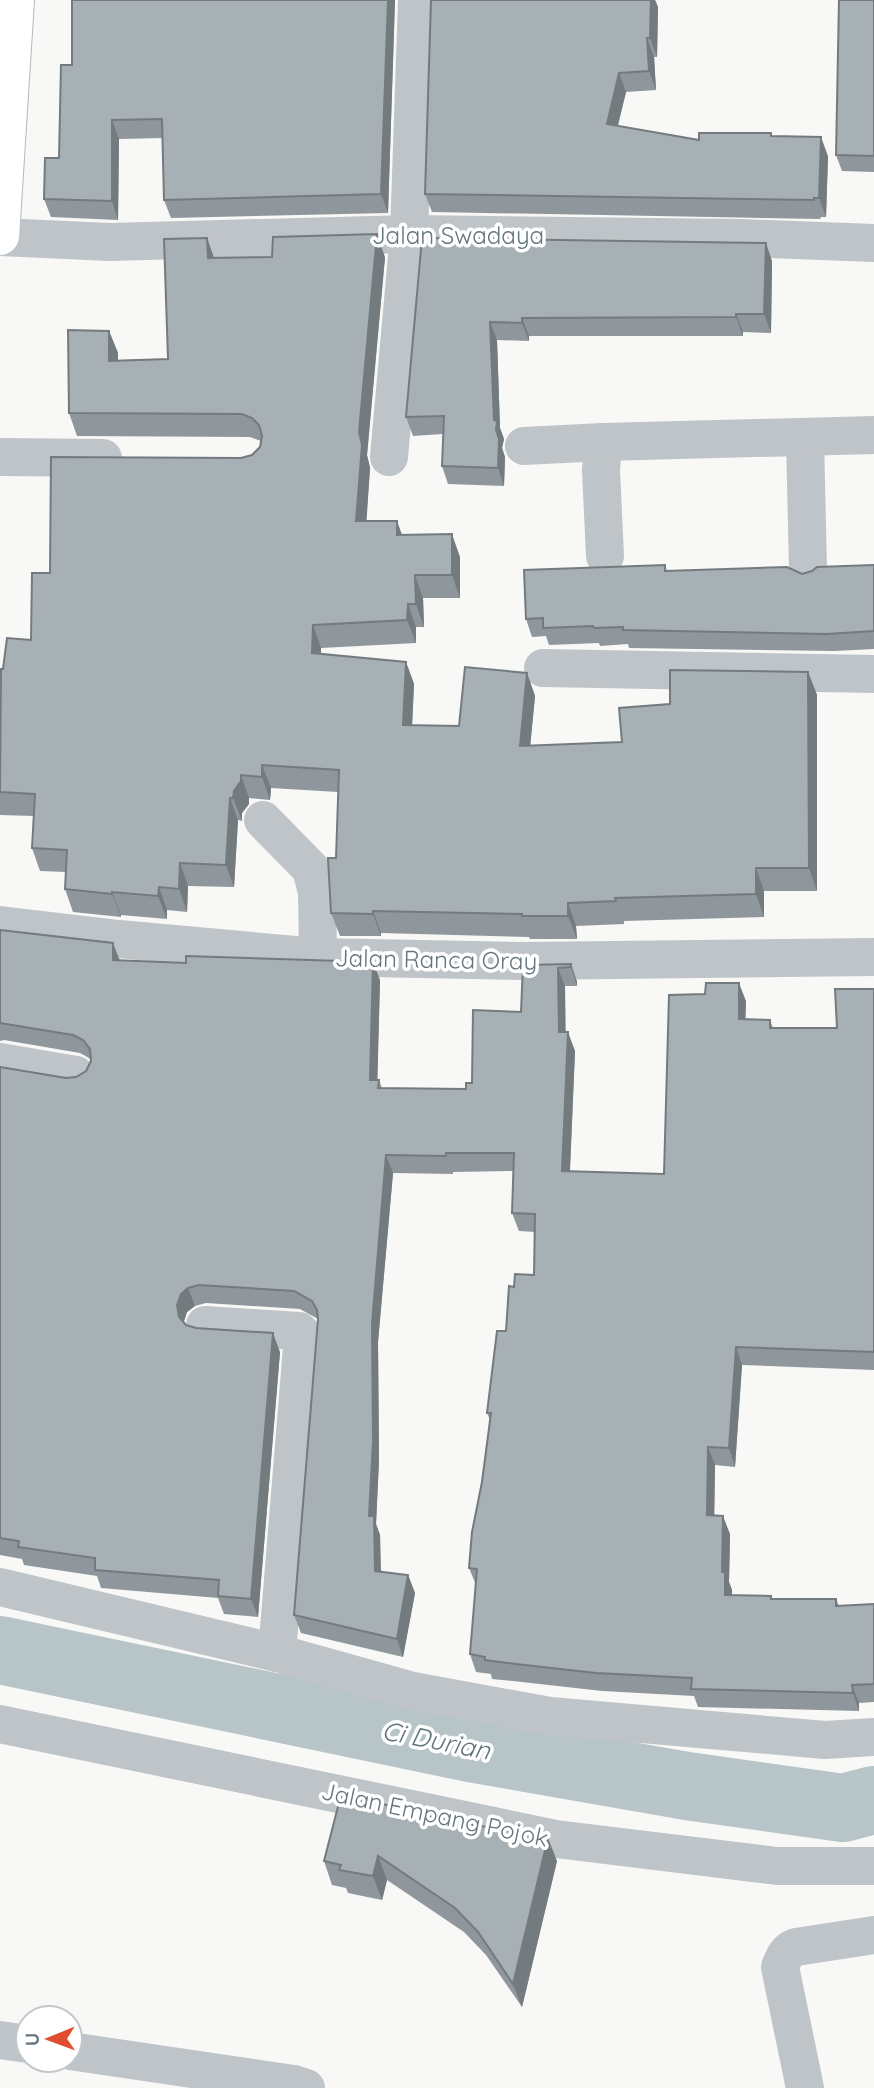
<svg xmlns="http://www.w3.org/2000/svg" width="874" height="2088" font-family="Quicksand,sans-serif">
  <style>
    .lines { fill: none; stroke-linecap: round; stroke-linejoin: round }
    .river { stroke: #b7c5c8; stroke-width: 68 }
    .major-casing { stroke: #b3b9bc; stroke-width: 40 }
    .minor { stroke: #bfc4c8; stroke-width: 38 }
    .major { stroke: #fff; stroke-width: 38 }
    .wall { fill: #8f979c }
    .shaded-wall { fill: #747b7f }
    .building { fill: #a6b0b5; stroke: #747b7f; stroke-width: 2 }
    .labels { text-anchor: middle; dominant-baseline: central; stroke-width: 7; stroke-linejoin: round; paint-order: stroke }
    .street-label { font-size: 24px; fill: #647680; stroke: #fff }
    .water-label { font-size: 26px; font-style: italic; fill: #5f757b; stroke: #fff }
  </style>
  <rect width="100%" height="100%" fill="#f8f8f6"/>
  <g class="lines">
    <polyline class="river" points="0,1650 470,1748 687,1786 843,1808 874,1800"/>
    <g class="major-casing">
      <polyline id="major" points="0,236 15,0"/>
    </g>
    <g class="minor">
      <polyline points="0,237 110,242 409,234 740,238 874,243"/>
      <polyline points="805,438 808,569"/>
      <polyline points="603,442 601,470 605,556"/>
      <polyline points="524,446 603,442 874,435"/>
      <polyline points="0,457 103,458"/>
      <polyline points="389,457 409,234 417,0"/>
      <polyline points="543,668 874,674"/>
      <polyline points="263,820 311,869 317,892 318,957"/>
      <polyline points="0,925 119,939 318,957 527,961 874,957"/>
      <polyline points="0,1062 76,1075"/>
      <polyline points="205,1325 299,1331 303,1335 277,1653"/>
      <polyline points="0,1587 277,1653 413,1691 550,1716 825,1740 874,1737"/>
      <polyline points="0,1724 556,1839 777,1866 874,1866"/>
      <polyline points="0,2040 28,2044"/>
      <polyline points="70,2051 294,2084 306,2088"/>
      <path d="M805,2088L780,1967C784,1957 786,1951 796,1947L874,1935"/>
    </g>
    <use href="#major" class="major"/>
  </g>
  <g class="wall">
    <polygon points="72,0 395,0 388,213 171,218 164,200 162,138 119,139 118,220 51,217 44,199 59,158 72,65"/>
    <polygon points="431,0 655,0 658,7 657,57 654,57 656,90 626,92 618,126 699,140 772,136 828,156 826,217 821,217 820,219 432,212 425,194"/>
    <polygon points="874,0 874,172 842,171 836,155"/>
    <polygon points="207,238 214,258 385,257 367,455 370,468 366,521 460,557 460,598 423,598 424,627 416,627 416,643 321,648 321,654 406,662 414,684 412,725 459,726 527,673 535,696 530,746 622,742 670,704 808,672 817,695 817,891 764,891 764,917 624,921 624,924 576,926 577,939 530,939 529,937 381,933 381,936 340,936 331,913 336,858 338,792 271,788 270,800 249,798 249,804 242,813 242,821 238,820 234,887 188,886 187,912 167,910 167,919 121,915 121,917 73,912 65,889 66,872 40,871 32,848 34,816 0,815 0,737 3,669 31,640 50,573 241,458 252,455 260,447 261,441 250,437 77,436 69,413 109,331 118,353 118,360 168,359"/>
    <polygon points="422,238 772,261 771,333 743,332 743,336 529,336 529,341 497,340 500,428 504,439 502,448 505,457 504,486 448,484 442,466 443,434 413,436 406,417"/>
    <polygon points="665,565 667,571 802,574 874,565 874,649 834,651 629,648 628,644 600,646 599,643 549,645 546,636 532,637 526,619"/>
    <polygon points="0,930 120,960 380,980 377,1080 379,1080 382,1088 466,1089 472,1083 521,1012 523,965 571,964 577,982 577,986 565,986 565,1032 575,1051 570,1171 664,1174 746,1001 745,1019 770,1020 773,1028 837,1028 874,989 874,1370 742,1365 735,1467 715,1465 714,1516 730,1534 729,1582 732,1590 732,1595 772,1599 836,1599 839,1606 874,1604 874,1702 859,1703 859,1711 698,1707 694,1696 602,1691 522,1682 492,1679 491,1674 476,1672 470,1654 476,1585 469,1568 490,1420 487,1413 506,1331 514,1287 534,1275 535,1232 519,1231 512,1213 513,1171 453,1172 453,1174 393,1173 378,1342 379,1460 376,1524 380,1535 381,1572 408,1575 415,1593 403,1657 301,1633 294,1615 318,1319 300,1309 206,1303 195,1306 187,1312 184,1322 186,1325 196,1328 280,1352 258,1617 224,1614 218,1598 101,1588 97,1576 24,1565 22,1559 0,1555 0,1067 66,1078 76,1077 86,1071 91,1061 89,1058 80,1053 4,1040 0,1041"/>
    <polygon points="421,1815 557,1861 522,2007 486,1955 464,1932 387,1880 382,1900 348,1893 346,1888 332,1885 324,1861"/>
  </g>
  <g class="shaded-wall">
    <polygon points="388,0 395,0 388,213 381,194"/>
    <polygon points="651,0 655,0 658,7 657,57 650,38"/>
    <polygon points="647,38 654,57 656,90 649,71"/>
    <polygon points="619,73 626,92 613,143 607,124"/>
    <polygon points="112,120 119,139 118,220 112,201"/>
    <polygon points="821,137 828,156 826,217 819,198"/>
    <polygon points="377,234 385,257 367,455 370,468 365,544 356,521 359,432"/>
    <polygon points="207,238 215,261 208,258"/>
    <polygon points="766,243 772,261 771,333 764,314"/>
    <polygon points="736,314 743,332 743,336 736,317"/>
    <polygon points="522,318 529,336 529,341 522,323"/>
    <polygon points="490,322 497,340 500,428 504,439 502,448 505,457 504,486 498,468 494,420"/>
    <polygon points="109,331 118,353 117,384 109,361"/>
    <polygon points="397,521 405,543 397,535"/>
    <polygon points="452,534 460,557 460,598 452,575"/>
    <polygon points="415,575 423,598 424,627 416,604"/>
    <polygon points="408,604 416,627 416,643 407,620"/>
    <polygon points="313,625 321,648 320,676 312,653"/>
    <polygon points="406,662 414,684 411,748 403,725"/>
    <polygon points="808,672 817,695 817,891 809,868"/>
    <polygon points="527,673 535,696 528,769 520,746"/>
    <polygon points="262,765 271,788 270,800 262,777"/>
    <polygon points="241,775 249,798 249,804 242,813 242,821 233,798 234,791"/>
    <polygon points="230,798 238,820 234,887 226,865"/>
    <polygon points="180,863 188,886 187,912 179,889"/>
    <polygon points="756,868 764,891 764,917 756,894"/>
    <polygon points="159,887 167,910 167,919 158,896"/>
    <polygon points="112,892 121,915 121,917 112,894"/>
    <polygon points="568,903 576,926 577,939 568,916"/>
    <polygon points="373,911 381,933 381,936 373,914"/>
    <polygon points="113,943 120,961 113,960"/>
    <polygon points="373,962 380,980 377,1098 370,1080"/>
    <polygon points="571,964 577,982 577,986 571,967"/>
    <polygon points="558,968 565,986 566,1050 559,1032"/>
    <polygon points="739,983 746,1001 745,1038 739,1019"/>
    <polygon points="568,1032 575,1051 569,1189 562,1171"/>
    <polygon points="386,1155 393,1173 378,1342 379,1460 376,1524 380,1535 381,1589 375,1571 369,1516 372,1324"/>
    <polygon points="188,1288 195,1306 187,1312 183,1323 179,1317 177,1305 181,1294"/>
    <polygon points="273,1333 280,1352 258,1617 251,1599"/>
    <polygon points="736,1347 742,1365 735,1467 729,1448"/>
    <polygon points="708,1447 715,1465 714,1534 707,1515"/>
    <polygon points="723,1516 730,1534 729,1582 732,1590 731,1613 725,1595 722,1572"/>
    <polygon points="408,1575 415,1593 403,1657 397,1639"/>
    <polygon points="852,1685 859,1703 859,1711 853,1693"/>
    <polygon points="548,1838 557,1861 522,2007 513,1984"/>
    <polygon points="378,1856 387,1880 382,1900 373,1876"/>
  </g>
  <g class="building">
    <polygon points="72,0 388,0 381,194 164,200 162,119 112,120 112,201 44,199 45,158 59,158 61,65 72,65"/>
    <polygon points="431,0 651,0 650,38 647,38 649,71 619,73 607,124 699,140 699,133 771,133 771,136 821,137 819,198 814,198 814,200 425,194"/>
    <polygon points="839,0 874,0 874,156 836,155"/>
    <polygon points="377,234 359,432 362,445 356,521 397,521 397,535 452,534 452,575 415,575 416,604 408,604 407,620 313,625 312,653 406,662 403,725 459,726 465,667 527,673 520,746 622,742 619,708 670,704 670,670 808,672 809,868 756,868 756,894 615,898 616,901 568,903 568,916 522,916 522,914 373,911 373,914 331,913 328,858 336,858 339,770 262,765 262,777 241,775 241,781 234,791 233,798 230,798 226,865 180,863 179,889 159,887 158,896 112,892 112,894 65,889 67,850 32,848 35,794 0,792 1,669 3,669 7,638 31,640 32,573 50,573 51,457 241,458 252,455 260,447 262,436 259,425 252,418 242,414 69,413 68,330 109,331 109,361 168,359 164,239 207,238 208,258 272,257 273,237"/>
    <polygon points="422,238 766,243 764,314 736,314 736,317 522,318 522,323 490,322 494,420 497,421 496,430 499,439 498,468 442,466 444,416 406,417"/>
    <polygon points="665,565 665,571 787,567 802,574 812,571 817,567 874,565 874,631 827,634 623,630 623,627 594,628 593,626 543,628 543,618 526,619 524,570"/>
    <polygon points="0,930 113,943 113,960 186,963 186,956 373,962 370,1080 379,1080 378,1088 466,1089 466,1083 472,1083 473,1010 521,1012 523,965 571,964 571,967 558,968 559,1032 568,1032 562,1171 664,1174 669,995 705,994 706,983 739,983 739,1019 770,1020 770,1028 837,1028 835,989 874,989 874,1352 736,1347 729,1448 708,1447 707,1515 723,1516 722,1572 725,1572 725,1595 771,1596 771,1599 836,1599 836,1606 874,1604 874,1684 852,1685 853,1693 691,1689 692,1678 596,1673 516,1664 485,1660 485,1657 470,1654 477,1569 469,1568 472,1532 482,1482 491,1413 487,1413 497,1331 506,1331 509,1286 514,1287 515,1274 534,1275 535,1214 512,1213 514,1153 446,1153 446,1156 386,1155 372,1324 373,1441 369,1516 374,1516 375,1571 408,1575 397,1639 294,1615 318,1319 317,1310 312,1301 294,1291 199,1285 188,1288 181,1294 177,1305 179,1317 186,1325 196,1328 273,1333 251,1599 218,1596 219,1580 95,1570 95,1558 18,1547 19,1541 0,1538 0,1067 66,1078 76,1077 86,1071 91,1061 90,1049 83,1040 73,1035 0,1023"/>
    <polygon points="341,1795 420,1812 420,1815 548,1838 513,1984 478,1932 455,1908 378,1856 373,1876 339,1870 341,1865 324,1861"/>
  </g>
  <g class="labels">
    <g class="street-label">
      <text x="458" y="235">Jalan Swadaya</text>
      <text transform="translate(436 959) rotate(1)">Jalan Ranca Oray</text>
      <text transform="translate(435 1814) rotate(12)">Jalan Empang Pojok</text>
    </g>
    <g class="water-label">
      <text transform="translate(436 1740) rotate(11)">Ci Durian</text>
    </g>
  </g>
  <g transform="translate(49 2039) rotate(269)"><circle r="33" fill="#ffffff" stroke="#c1c8cc" stroke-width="2"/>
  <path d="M0-5L12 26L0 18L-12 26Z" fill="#e04d2f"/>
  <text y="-10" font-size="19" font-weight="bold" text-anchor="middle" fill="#647680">U</text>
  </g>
</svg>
